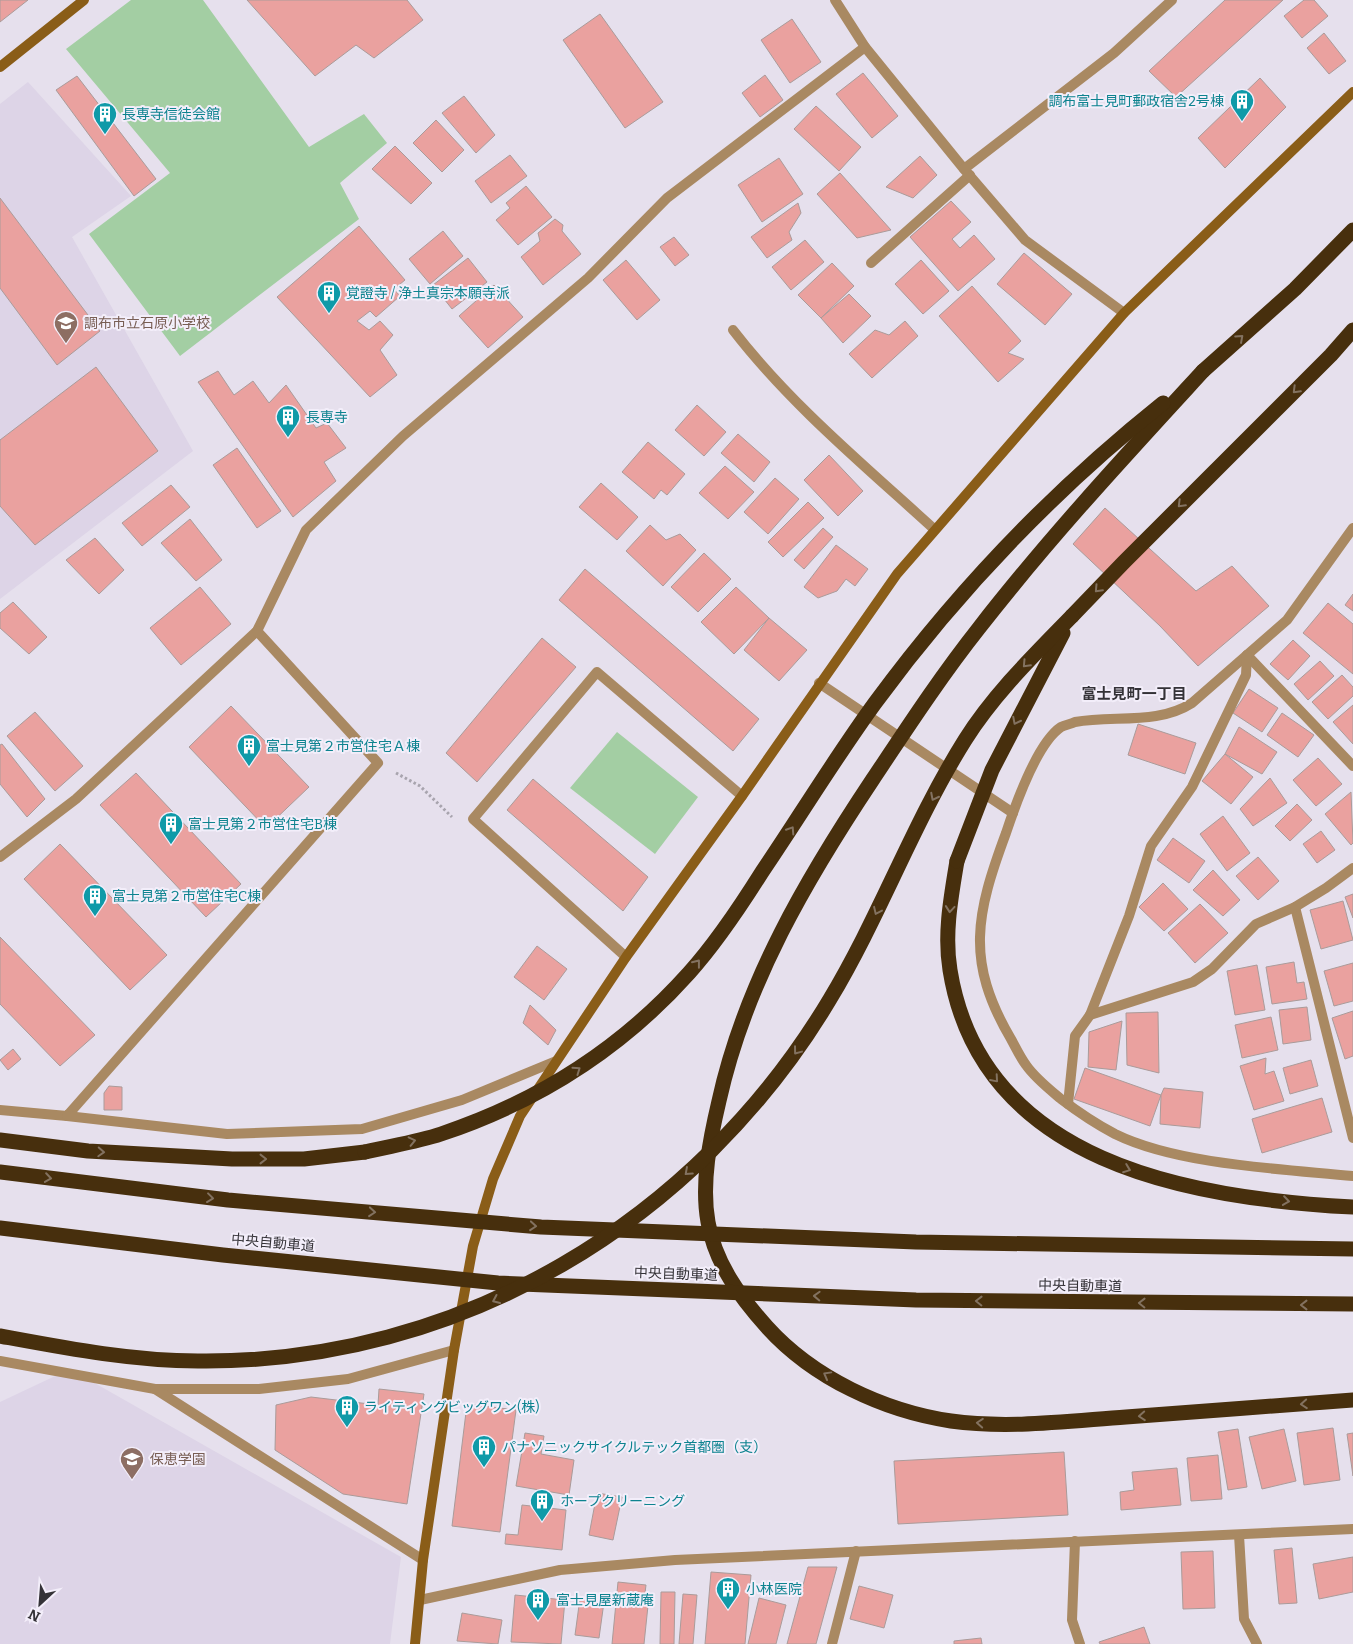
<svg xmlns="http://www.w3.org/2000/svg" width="1353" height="1644" font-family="Bitter,'Noto Sans JP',serif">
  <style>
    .built { fill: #ddd4e7 }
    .green { fill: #a3cea3 }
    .building { fill: #eaa19f; stroke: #aa9b9a }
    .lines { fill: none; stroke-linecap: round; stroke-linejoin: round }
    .path { stroke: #a8a4ae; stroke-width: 3; stroke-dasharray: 2.5 2.5; stroke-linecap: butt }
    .lane { stroke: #a98962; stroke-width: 10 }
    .street { stroke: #a98962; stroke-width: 10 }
    .secondary { stroke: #8a5d18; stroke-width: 10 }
    .highway { stroke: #472f0d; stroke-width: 15 }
    .highway-bridge { stroke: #472f0d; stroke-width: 15 }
    .oneway { stroke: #837260 }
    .labels { text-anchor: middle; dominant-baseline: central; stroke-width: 4; stroke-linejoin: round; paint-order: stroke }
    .culture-label { font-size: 14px; fill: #0d838f; stroke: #f3eefa; text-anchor: start }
    .education-label { font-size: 14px; fill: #785e54; stroke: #f3eefa; text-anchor: start }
    .street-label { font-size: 14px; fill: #343237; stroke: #f3eefa }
    .neighbourhood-label { font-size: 15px; font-weight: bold; fill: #343237; stroke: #f3eefa }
  </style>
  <rect width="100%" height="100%" fill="#e6e0ed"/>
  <g class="built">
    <polygon points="28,82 131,196 72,237 193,451 0,599 0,104"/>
    <polygon points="70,1369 401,1557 390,1644 0,1644 0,1402"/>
  </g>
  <g class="green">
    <polygon points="131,0 203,0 309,147 364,114 387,143 340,183 359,219 180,356 89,234 170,173 66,49"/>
    <polygon points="617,732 698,797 655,854 570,788"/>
  </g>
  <g class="building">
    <polygon points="0,0 28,0 0,22"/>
    <polygon points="247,0 407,0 423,20 374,58 356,45 315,76"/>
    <polygon points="1225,0 1283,0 1176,97 1149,71"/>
    <polygon points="1304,0 1314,0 1328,16 1302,38 1284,16"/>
    <polygon points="600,14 663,102 625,128 563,40"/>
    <polygon points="792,19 821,62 790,83 761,40"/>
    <polygon points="1324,33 1346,61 1329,74 1307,48"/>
    <polygon points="863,73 898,116 872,138 836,94"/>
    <polygon points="765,75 783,100 760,117 742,93"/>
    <polygon points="77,76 156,179 134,196 56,90"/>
    <polygon points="1260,78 1286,107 1225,168 1198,138"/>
    <polygon points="464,96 495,135 476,153 442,113"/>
    <polygon points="816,106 861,147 839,171 794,129"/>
    <polygon points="436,120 464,150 442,172 413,143"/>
    <polygon points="395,146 432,183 411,204 372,169"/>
    <polygon points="510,155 527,176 491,203 475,181"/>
    <polygon points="920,156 937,175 913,198 886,187"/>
    <polygon points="779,158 803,194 762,222 738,185"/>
    <polygon points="840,173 891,230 857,238 817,194"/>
    <polygon points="526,186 552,217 518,245 496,220 510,208 506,203"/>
    <polygon points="0,198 100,331 57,365 0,288"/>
    <polygon points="951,201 971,222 952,239 960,248 974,235 995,259 958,291 910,237"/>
    <polygon points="798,203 801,213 789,232 792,240 767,258 751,237"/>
    <polygon points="555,219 563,225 562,231 581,254 543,285 521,257 540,241 538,233"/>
    <polygon points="359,226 405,280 394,289 400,296 376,317 370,311 357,321 369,330 380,321 393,335 380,350 397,375 370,397 277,297"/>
    <polygon points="443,231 463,256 430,284 409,259"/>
    <polygon points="674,237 689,255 675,266 660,247"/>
    <polygon points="805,240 824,262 791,290 772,267"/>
    <polygon points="1024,253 1072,294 1045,325 997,284"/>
    <polygon points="468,258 487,282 452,309 433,285"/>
    <polygon points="626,260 660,300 637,320 603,280"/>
    <polygon points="921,260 949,291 923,314 895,284"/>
    <polygon points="832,263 854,286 821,318 798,295"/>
    <polygon points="494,285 523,317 488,348 459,316"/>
    <polygon points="972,286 1021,341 1008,353 1024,359 998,382 939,316"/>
    <polygon points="849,294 871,316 843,343 821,318"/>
    <polygon points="905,321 918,336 872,378 849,354 875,330 889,335"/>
    <polygon points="96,367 158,451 35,545 0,506 0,440"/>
    <polygon points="218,371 234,395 253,381 269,403 286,385 316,428 327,423 346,448 324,462 336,481 293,517 198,382"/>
    <polygon points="697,405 726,432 704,456 675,430"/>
    <polygon points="738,434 770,462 754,482 721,453"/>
    <polygon points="648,442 685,474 667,495 661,490 654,499 622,472"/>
    <polygon points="237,448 281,511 257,528 213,465"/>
    <polygon points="829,455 863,491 838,516 804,480"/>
    <polygon points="725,466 754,492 728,519 699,493"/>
    <polygon points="775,478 799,499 768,534 744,512"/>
    <polygon points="601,483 638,517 617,540 579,507"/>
    <polygon points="171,485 190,507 142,546 122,523"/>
    <polygon points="808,502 824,518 783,557 768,542"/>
    <polygon points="1105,508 1196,591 1232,566 1269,606 1198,666 1160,626 1073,544"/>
    <polygon points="190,519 222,560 196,581 161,543"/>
    <polygon points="650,525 666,540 680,534 696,550 663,586 626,551"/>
    <polygon points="823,528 833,537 804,569 794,560"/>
    <polygon points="95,538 124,570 99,594 66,560"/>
    <polygon points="836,545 868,569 855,586 846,579 837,591 818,598 804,587"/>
    <polygon points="704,553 731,579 698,612 671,587"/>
    <polygon points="585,569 759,719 733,751 559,600"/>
    <polygon points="200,587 231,624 181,665 150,628"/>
    <polygon points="736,587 769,618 734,654 701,622"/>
    <polygon points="1353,594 1353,611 1345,605"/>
    <polygon points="13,602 47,637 29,654 0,628 0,613"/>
    <polygon points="1328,603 1353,624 1353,674 1303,633"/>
    <polygon points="769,618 807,650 779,681 744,650"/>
    <polygon points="542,638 576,667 477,782 446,753"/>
    <polygon points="1293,640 1310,656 1288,680 1270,664"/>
    <polygon points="1320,661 1334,676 1308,700 1294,684"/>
    <polygon points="1342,675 1353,687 1353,696 1328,719 1312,702"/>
    <polygon points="1249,689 1278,708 1262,732 1233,713"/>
    <polygon points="1353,705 1353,744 1333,722"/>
    <polygon points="231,706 309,787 266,828 189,747"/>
    <polygon points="35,712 83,766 55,791 7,736"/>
    <polygon points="1282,713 1314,735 1298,757 1267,735"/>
    <polygon points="1138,724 1196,743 1185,774 1128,755"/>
    <polygon points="1239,727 1277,752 1262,774 1225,754"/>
    <polygon points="2,744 45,799 27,817 0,784 0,745"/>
    <polygon points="1225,754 1253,777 1231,804 1202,781"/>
    <polygon points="1318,758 1342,784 1316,806 1293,780"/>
    <polygon points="136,773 241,884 206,917 100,805"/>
    <polygon points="1270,778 1287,803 1253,826 1240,809"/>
    <polygon points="533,779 648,877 623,911 507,810"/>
    <polygon points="1351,792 1353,843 1351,845 1325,814"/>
    <polygon points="1297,804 1312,820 1290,841 1275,826"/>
    <polygon points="1223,816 1250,853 1227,871 1200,834"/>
    <polygon points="1321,831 1335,850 1317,863 1303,844"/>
    <polygon points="1173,838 1205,861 1189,883 1157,860"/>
    <polygon points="60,844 167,955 130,990 24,879"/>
    <polygon points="1258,857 1279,881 1258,900 1236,876"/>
    <polygon points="1213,870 1240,900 1223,916 1193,890"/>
    <polygon points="1163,883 1188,909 1164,931 1139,907"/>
    <polygon points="1353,894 1353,918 1345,897"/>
    <polygon points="1343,901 1353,940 1321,949 1310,910"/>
    <polygon points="1200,904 1228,933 1195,963 1168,933"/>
    <polygon points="0,937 95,1035 60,1066 0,1004"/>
    <polygon points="537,946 567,969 544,1000 514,977"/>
    <polygon points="1294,962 1297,983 1304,982 1307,999 1272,1004 1266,967"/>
    <polygon points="1353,963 1353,1001 1334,1006 1324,971"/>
    <polygon points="1257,965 1265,1010 1235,1015 1227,971"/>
    <polygon points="530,1005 556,1030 548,1045 523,1023"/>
    <polygon points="1307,1007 1311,1040 1283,1044 1279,1010"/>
    <polygon points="1353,1011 1353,1056 1345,1059 1332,1018"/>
    <polygon points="1158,1012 1159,1073 1127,1065 1126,1013"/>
    <polygon points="1271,1017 1278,1050 1242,1058 1235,1025"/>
    <polygon points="1122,1021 1116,1070 1088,1067 1089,1032"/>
    <polygon points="13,1049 21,1059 8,1070 0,1060"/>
    <polygon points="1266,1058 1265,1074 1274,1071 1284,1101 1254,1110 1240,1066"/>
    <polygon points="1311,1060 1318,1086 1290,1094 1283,1068"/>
    <polygon points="1085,1068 1161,1095 1150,1126 1074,1099"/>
    <polygon points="109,1086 122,1087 122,1110 104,1110 104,1093"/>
    <polygon points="1164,1088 1203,1092 1200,1128 1160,1124 1161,1095"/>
    <polygon points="1322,1098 1332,1132 1262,1153 1252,1119"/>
    <polygon points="379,1389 424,1394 407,1504 343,1494 275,1450 276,1405 311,1397 378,1405"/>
    <polygon points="467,1404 516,1410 500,1532 452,1526"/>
    <polygon points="1333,1428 1340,1480 1304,1485 1297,1433"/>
    <polygon points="1238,1429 1247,1487 1228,1490 1218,1432"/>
    <polygon points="1284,1429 1296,1481 1262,1489 1249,1437"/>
    <polygon points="525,1433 544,1436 541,1454 574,1460 569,1495 516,1486"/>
    <polygon points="1353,1433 1353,1476 1347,1434"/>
    <polygon points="1064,1452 1068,1515 898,1524 894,1461"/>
    <polygon points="1218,1455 1222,1499 1191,1501 1187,1458"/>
    <polygon points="1177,1468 1181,1505 1121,1510 1120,1492 1134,1490 1132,1472"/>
    <polygon points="597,1493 622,1497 613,1540 589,1535"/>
    <polygon points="522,1505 566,1510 562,1550 505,1544 506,1534 518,1535"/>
    <polygon points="1292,1548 1297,1603 1279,1604 1274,1550"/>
    <polygon points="1213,1551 1215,1608 1183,1609 1181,1552"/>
    <polygon points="1353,1557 1353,1592 1319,1599 1313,1564"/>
    <polygon points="808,1567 837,1567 816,1644 787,1644"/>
    <polygon points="711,1572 751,1575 745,1644 705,1644"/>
    <polygon points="618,1582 646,1585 645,1593 649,1596 644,1644 612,1644"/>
    <polygon points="859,1586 893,1595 884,1628 850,1619"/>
    <polygon points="661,1592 675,1592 674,1644 660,1644"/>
    <polygon points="683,1594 697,1595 693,1644 679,1644"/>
    <polygon points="515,1595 565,1600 561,1644 511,1642"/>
    <polygon points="580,1598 604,1602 599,1638 575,1635"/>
    <polygon points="759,1598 786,1605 776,1644 748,1644"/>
    <polygon points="462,1613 502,1620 498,1644 457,1641"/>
    <polygon points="1144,1627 1150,1644 1100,1644 1099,1642"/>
    <polygon points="981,1638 982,1644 954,1644 954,1641"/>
  </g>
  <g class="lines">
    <polyline class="path" points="396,773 420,786 452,817"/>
    <g class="lane">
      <polyline points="871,263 970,175"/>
      <polyline points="1247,655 1353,766"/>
      <polyline points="1295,907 1353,1138"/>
      <polyline points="626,957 473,819 597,672 742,796"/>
      <polyline points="1075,1541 1072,1620 1080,1644"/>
    </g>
    <g class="street">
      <polyline points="835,0 865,47 964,169 1025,240 1124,313"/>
      <polyline points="964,169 1114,53 1172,0"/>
      <path d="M733,330C790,404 865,466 934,529"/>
      <path d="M1353,528L1287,620L1192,703C1158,725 1114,715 1075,722C1071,724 1065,725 1061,727C1037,743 1015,806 1006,833C976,914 965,961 1011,1039C1016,1048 1020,1057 1026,1065C1035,1078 1049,1089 1061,1099C1078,1112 1096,1124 1115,1134C1178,1165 1283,1169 1353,1176"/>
      <polyline points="819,683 1013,813"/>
      <polyline points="0,857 76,799 257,631 306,530 403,436 588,278 667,198 865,47"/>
      <polyline points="1090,1015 1129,916 1151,846 1192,787 1246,675 1247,655"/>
      <polyline points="1068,1104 1075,1036 1090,1015 1193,982 1212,969 1256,924 1295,907 1326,888 1353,868"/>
      <polyline points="0,1110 67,1116 378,763 257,631"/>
      <polyline points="67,1116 227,1134 362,1129 462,1100 556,1061"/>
      <polyline points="0,1361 155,1389 259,1389 348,1379 454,1350"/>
      <polyline points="155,1389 423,1560"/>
      <polyline points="1239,1535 1244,1619 1257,1644"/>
      <polyline points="420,1600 560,1570 675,1560 1353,1529"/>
      <polyline points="832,1644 856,1551"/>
    </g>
    <g class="secondary">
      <polyline points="0,67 84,0"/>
      <polyline points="415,1644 423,1560 454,1350 473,1246 493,1179 520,1116 626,957 742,796 897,574 1124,313 1353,92"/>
    </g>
    <g class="highway">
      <polyline points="1203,371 1295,289 1353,230"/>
      <polyline points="1072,616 1124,562 1331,355 1353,330"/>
      <path d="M957,861C951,897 944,934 950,970C981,1163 1190,1199 1353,1207"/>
      <polyline points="0,1140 88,1151 232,1159 304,1159 365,1152"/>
    </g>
    <g class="highway-bridge">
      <path d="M1203,371C1126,455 1049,538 979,628C941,676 907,728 873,779C807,878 745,983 719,1101C710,1139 701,1183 708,1222C715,1263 740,1297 767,1327C813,1378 884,1411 951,1421C1008,1429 1069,1421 1126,1417C1202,1411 1277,1406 1353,1400"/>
      <polyline points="957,861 992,770 1063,633"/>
      <path d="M365,1152C390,1146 417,1142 441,1134C537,1102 622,1048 689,973C717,942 740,907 762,872C800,816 835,758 875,703C958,590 1054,490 1163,403"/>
      <polyline points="0,1172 228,1200 541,1227 916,1242 1353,1249"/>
      <polyline points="0,1228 223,1255 498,1283 916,1300 1353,1304"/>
      <path d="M0,1336C65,1348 132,1361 198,1361C459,1364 697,1222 830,999C880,916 913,823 965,740C994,694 1034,655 1072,616"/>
    </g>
  </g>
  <defs><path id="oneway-chevron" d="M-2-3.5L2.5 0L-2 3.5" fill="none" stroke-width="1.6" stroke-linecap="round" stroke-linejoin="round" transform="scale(1.25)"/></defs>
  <g class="oneway">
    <use href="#oneway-chevron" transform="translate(1240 338) rotate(-42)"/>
    <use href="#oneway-chevron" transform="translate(1296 390) rotate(135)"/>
    <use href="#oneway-chevron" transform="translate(1181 504) rotate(135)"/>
    <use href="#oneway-chevron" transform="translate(1098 589) rotate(133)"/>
    <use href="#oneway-chevron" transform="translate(1026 664) rotate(133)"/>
    <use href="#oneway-chevron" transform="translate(1016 721) rotate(117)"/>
    <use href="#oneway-chevron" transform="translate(934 797) rotate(117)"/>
    <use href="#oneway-chevron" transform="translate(791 830) rotate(-57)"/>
    <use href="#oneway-chevron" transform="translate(950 909) rotate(95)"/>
    <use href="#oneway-chevron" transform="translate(877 911) rotate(115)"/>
    <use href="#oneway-chevron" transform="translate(697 963) rotate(-52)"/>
    <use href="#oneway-chevron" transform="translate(797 1051) rotate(127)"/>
    <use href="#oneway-chevron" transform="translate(577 1070) rotate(-35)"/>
    <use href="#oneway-chevron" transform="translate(995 1079) rotate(49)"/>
    <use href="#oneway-chevron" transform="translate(412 1141) rotate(-13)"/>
    <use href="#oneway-chevron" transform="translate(101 1152) rotate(3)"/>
    <use href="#oneway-chevron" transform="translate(263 1159)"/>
    <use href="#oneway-chevron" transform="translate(1127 1169) rotate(21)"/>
    <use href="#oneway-chevron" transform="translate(688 1172) rotate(138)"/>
    <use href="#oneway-chevron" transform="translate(48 1178) rotate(8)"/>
    <use href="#oneway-chevron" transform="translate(210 1198) rotate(7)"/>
    <use href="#oneway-chevron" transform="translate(1286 1201) rotate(8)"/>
    <use href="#oneway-chevron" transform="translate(372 1212) rotate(5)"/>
    <use href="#oneway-chevron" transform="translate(533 1226) rotate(5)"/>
    <use href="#oneway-chevron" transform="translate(817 1296) rotate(-178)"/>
    <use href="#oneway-chevron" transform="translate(496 1300) rotate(156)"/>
    <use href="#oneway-chevron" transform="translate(979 1301) rotate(-179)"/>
    <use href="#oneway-chevron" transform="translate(1142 1303) rotate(-179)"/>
    <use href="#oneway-chevron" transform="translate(1304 1305) rotate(-180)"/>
    <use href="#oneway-chevron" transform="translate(827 1375) rotate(-151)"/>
    <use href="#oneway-chevron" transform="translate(1304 1404) rotate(176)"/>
    <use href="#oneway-chevron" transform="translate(1142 1416) rotate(176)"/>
    <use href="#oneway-chevron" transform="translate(980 1423) rotate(-176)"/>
  </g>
  <defs>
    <g id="building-pin" transform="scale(1.25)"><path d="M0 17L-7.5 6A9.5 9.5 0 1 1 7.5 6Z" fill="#0f9aa8" stroke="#f3eefa"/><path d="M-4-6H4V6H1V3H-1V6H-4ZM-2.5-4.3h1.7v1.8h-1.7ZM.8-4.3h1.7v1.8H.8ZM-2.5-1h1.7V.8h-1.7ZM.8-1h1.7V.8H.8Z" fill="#fff"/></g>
    <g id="school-pin" transform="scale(1.25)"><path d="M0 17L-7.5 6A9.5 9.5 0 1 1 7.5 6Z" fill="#8d6e63" stroke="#f3eefa"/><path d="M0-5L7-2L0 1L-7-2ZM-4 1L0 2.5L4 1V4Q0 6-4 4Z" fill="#fff"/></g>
  </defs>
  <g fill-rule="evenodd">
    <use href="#building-pin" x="1242" y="101"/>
    <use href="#building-pin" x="105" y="114"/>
    <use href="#building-pin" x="329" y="293"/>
    <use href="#school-pin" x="66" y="323"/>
    <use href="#building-pin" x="288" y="417"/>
    <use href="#building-pin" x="249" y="746"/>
    <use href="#building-pin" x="171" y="824"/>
    <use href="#building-pin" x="95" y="896"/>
    <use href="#building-pin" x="347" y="1407"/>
    <use href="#building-pin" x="484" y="1447"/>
    <use href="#school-pin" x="132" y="1459"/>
    <use href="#building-pin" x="542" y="1501"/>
    <use href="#building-pin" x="728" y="1589"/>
    <use href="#building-pin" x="538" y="1600"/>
  </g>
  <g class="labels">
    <g class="culture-label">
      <text x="1224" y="101" text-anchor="end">調布富士見町郵政宿舎2号棟</text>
      <text x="122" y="114">長専寺信徒会館</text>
      <text x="346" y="293">覚證寺 / 浄土真宗本願寺派</text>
      <text x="306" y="417">長専寺</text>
      <text x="266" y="746">富士見第２市営住宅Ａ棟</text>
      <text x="188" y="824">富士見第２市営住宅B棟</text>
      <text x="112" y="896">富士見第２市営住宅C棟</text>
      <text x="364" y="1407">ライティングビッグワン(株)</text>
      <text x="502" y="1447">パナソニックサイクルテック首都圏（支）</text>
      <text x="560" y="1501">ホープクリーニング</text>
      <text x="746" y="1589">小林医院</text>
      <text x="556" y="1600">富士見屋新蔵庵</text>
    </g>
    <g class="education-label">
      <text x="84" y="323">調布市立石原小学校</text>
      <text x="150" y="1459">保恵学園</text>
    </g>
    <g class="street-label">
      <text transform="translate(273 1243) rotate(5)">中央自動車道</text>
      <text transform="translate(676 1274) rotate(2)">中央自動車道</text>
      <text transform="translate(1080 1286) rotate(1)">中央自動車道</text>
    </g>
    <g class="neighbourhood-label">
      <text x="1134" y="694">富士見町一丁目</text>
    </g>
  </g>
  <g transform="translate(40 1604) rotate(206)" stroke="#f3eefa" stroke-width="4" paint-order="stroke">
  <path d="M0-4L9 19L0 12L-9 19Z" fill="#343237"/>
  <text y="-8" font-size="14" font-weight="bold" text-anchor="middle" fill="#343237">N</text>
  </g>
</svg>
